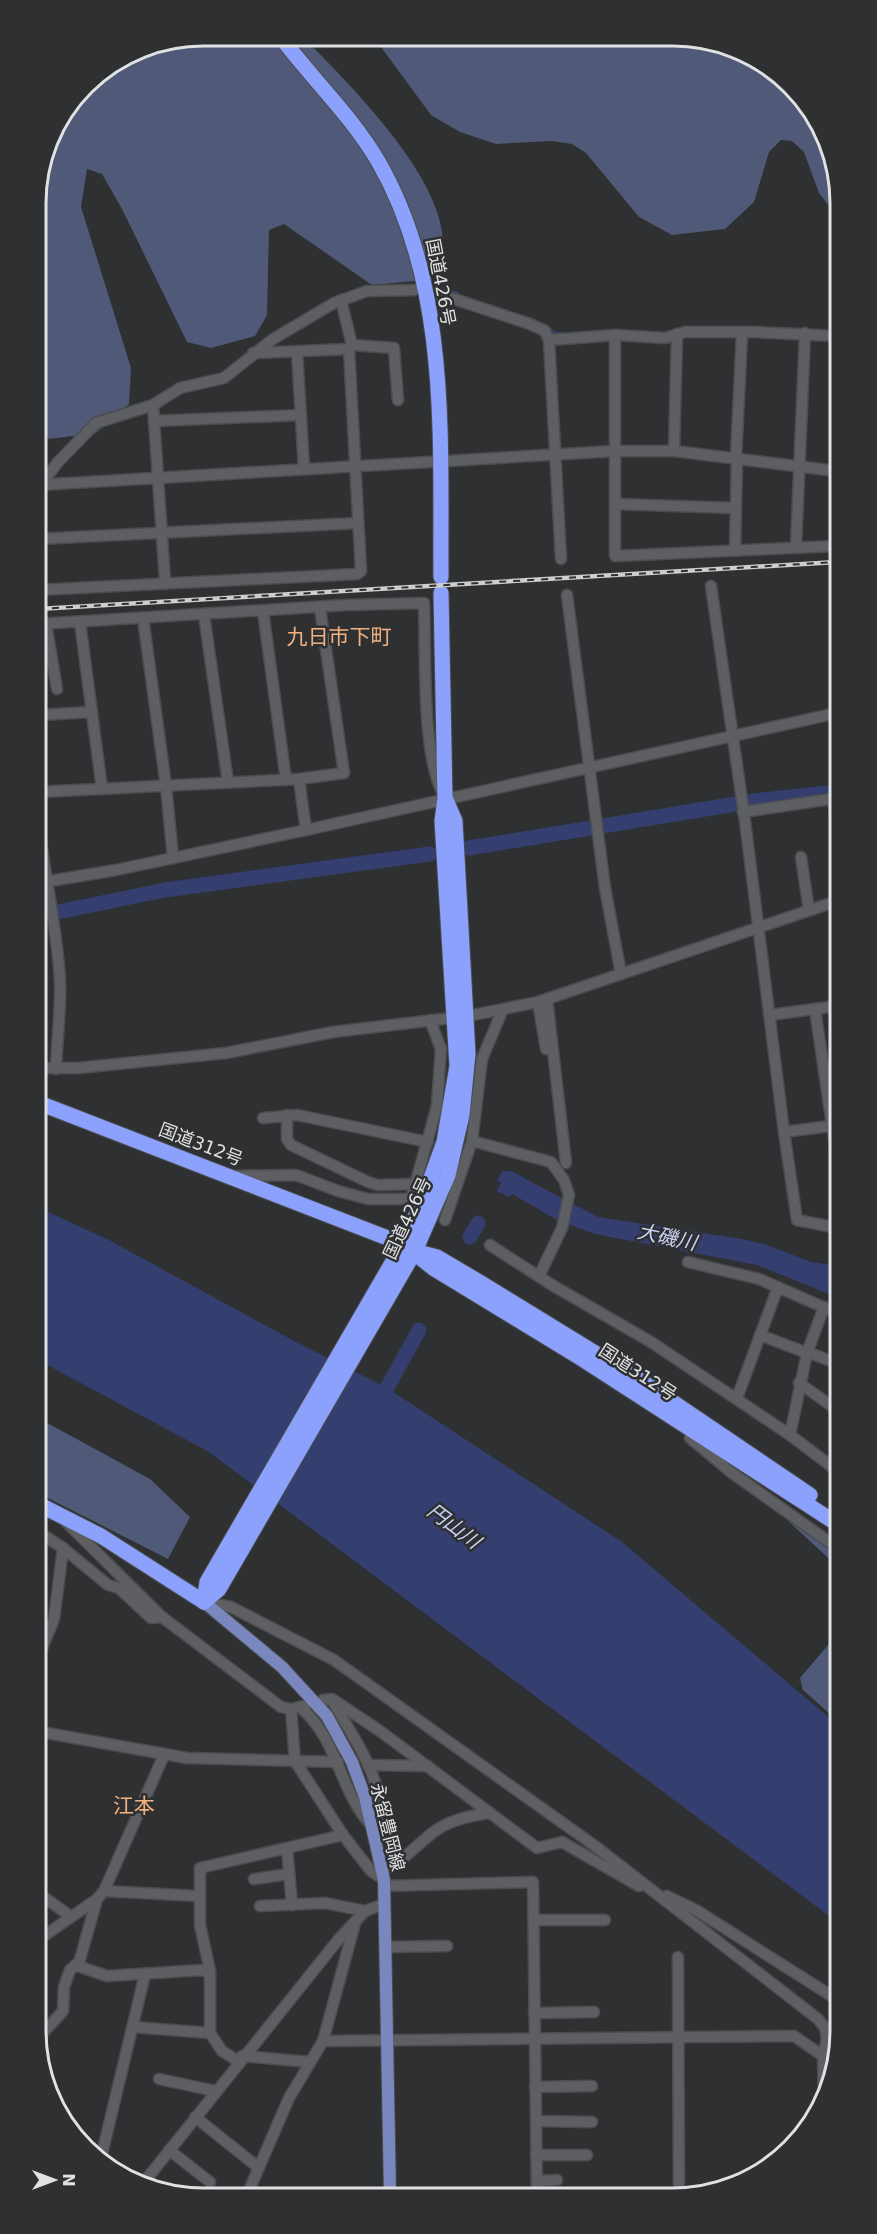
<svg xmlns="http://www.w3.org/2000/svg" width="877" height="2234" font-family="'DejaVu Sans','Noto Sans JP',sans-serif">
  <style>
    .green { fill: #505977 }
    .water { fill: #343f6f }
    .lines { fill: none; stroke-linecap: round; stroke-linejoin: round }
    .stream { stroke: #343f6f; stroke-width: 2 }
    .river { stroke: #343f6f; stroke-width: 15 }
    .minor-casing { stroke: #4b4c4e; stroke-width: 13 }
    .major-casing { stroke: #4b4c4e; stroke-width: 14 }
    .highway-casing { stroke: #4b4c4e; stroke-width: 17 }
    .minor { stroke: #5e5f62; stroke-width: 10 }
    .major { stroke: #7987be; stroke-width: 12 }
    .highway { stroke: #8ba1fb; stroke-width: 15 }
    .rail-casing { stroke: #cdced0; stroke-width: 4.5 }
    .rail { stroke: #2f3032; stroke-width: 2; stroke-dasharray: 7; stroke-linecap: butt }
    .labels { text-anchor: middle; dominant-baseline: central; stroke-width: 5; stroke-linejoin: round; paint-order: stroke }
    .street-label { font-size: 18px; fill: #e0e1e3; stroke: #2f3032 }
    .water-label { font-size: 20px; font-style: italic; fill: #c8d1f1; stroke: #2f3032 }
    .quarter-label { font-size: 21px; fill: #f3b180; stroke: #2f3032 }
    .rim { fill: none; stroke: #e0e1e3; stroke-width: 3 }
  </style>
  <rect width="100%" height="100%" fill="#2f3032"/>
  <g class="green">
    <path d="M203,36L308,37L307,41C352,87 447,181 443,248C442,258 431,271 425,280L372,285L284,224L269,230L267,315L255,336L211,348L187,342L122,209L102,174L87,169L81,207L131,368L129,404L96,433L49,439L37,427L36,192L53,130L93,78L140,49Z"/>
    <polygon points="368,37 706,39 784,78 835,160 836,215 819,193 804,152 792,141 781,140 769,152 754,202 725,229 672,235 639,217 586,153 572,144 552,141 496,144 460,132 431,115 381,47"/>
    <polygon points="40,1419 150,1479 190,1517 168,1559 40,1494"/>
    <polygon points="785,1518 839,1555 839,1568"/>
    <polygon points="840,1631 840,1723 803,1690 800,1678"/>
  </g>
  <g class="water">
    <polygon points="503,1171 511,1171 598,1217 742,1239 767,1245 811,1262 838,1266 839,1298 757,1265 595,1234 559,1221 512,1194 509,1197 497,1191 501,1183 497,1180"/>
    <polygon points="39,1208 107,1239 294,1341 387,1388 622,1542 840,1727 840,1924 209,1452 40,1361"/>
  </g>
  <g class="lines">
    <g class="stream">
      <polyline points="438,289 456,292 463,297"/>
      <polyline points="293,321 311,311"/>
      <polyline points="781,328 826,330"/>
      <polyline points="550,329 556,333 573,333"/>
      <polyline points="590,332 614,330"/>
      <polyline points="662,333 683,328"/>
      <polyline points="220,374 244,356"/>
      <polyline points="148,402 166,391"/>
      <polyline points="37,477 44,472"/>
    </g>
    <g class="river">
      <polyline points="469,848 754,801 837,792"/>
      <polyline points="38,916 165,890 430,854"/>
      <polyline points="470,1237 478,1223"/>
      <polyline points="374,1404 387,1388 419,1330"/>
    </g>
    <g class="minor-casing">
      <g id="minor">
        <polyline points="439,294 530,324 545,331 549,340 615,335 665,338 685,332 754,332 836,336"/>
        <polyline points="615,335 615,556 836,546"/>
        <polyline points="549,340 561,559"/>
        <polyline points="352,345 394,348 398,400"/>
        <polyline points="297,352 304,468"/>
        <polyline points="253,353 349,349"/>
        <polyline points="153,405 165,581"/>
        <polyline points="154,421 301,415"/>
        <polyline points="674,451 677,334"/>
        <polyline points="736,458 742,332"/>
        <polyline points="37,485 615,451 674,451 836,471"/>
        <polyline points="41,485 58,462 96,423 153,405 180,388 224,378 273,339 334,303 367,291 414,290"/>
        <polyline points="615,504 735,508"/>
        <polyline points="37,539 358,523"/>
        <polyline points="796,547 805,333"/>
        <polyline points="735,551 737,458"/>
        <polyline points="711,586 745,821 784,1132"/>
        <polyline points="37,590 357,574 361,571 349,349 352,345 341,300"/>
        <polyline points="567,595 605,888 621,974"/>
        <polyline points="263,611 286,780"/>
        <polyline points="204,615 228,782"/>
        <polyline points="143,618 166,786 173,858"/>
        <polyline points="80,622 102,789"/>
        <path d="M38,624L346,605L424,603C426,654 421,754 444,796"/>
        <polyline points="46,624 57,689"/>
        <polyline points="38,715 92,712"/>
        <polyline points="299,779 306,830"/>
        <polyline points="38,792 299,779 344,773 320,608"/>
        <polyline points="833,799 837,827"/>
        <polyline points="743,812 837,798"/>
        <path d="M38,815C43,871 57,924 60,981C61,1010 57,1039 56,1069"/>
        <polyline points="801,857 809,910"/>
        <polyline points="38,883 116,870 306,830 837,713"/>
        <polyline points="547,999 566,1163"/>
        <polyline points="538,1002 546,1049"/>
        <polyline points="815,1009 838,1166"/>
        <polyline points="769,1015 838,1006"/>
        <polyline points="39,1068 78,1068 226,1053 333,1032 468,1016 538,1002 837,901"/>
        <polyline points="287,1115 287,1139 291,1145 368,1182 378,1185 416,1184"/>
        <polyline points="263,1118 297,1115 428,1142"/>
        <polyline points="838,1125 784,1132 797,1220 838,1228"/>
        <polyline points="472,1141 551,1162 564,1180 569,1195 562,1228 539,1276"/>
        <polyline points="230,1176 296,1175 338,1191 368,1199 411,1199 437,1106 441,1049 430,1020"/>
        <polyline points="445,1220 472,1141 482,1059 503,1009"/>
        <polyline points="490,1245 552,1285 651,1342 790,1435"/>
        <polyline points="688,1262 759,1279 839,1314"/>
        <polyline points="824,1307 807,1353 790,1435 839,1472"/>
        <polyline points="760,1335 807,1353"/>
        <polyline points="807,1352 839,1364"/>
        <polyline points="799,1383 839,1411"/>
        <polyline points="737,1398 778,1287"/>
        <polyline points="833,1408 839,1391"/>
        <polyline points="690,1438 732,1473 839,1549"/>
        <polyline points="835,1469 838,1411"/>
        <polyline points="65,1521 162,1617 281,1707 291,1709 307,1705"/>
        <polyline points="40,1533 63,1548 108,1585 119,1588 151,1618 162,1617"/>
        <polyline points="204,1602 231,1607 334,1660 595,1846 818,2019 825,2028 827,2039 823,2056 824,2101"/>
        <polyline points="40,1653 54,1619 63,1548"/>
        <polyline points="323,1700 332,1699 380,1731 537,1848 562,1842 639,1886"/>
        <path d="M300,1707C340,1741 339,1794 374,1828C376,1822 381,1813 380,1806C377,1769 350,1732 332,1700"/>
        <polyline points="291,1709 295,1761 343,1835 371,1871 384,1880"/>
        <polyline points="41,1732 187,1758 338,1762"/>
        <polyline points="368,1765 428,1766"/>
        <polyline points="287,1848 292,1905"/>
        <path d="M383,1871C404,1861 416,1845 435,1831C450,1820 470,1816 488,1813"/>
        <polyline points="254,1879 289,1874"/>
        <polyline points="384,1886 533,1882 537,2193"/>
        <polyline points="104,1891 198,1896"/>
        <polyline points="41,1895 70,1916"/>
        <polyline points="667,1896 696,1910 841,2002"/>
        <polyline points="260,1906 325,1903 365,1911"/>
        <polyline points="534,1920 605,1920"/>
        <polyline points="41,1938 97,1899 104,1891 164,1755"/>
        <polyline points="386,1947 447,1946"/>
        <polyline points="678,1957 679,2193"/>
        <polyline points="75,1965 107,1976 202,1970 210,1974"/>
        <polyline points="534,2013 594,2012"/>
        <polyline points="133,2027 210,2033"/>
        <polyline points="825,2028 841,2031"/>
        <polyline points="42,2034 63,2011 64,1987 70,1970 79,1963 97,1899"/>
        <polyline points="323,2041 794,2036 823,2056"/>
        <polyline points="242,2056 310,2062"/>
        <polyline points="238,2061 222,2051 210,2033 210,1971 200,1925 200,1868 343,1835"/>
        <polyline points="159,2079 215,2091"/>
        <polyline points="535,2087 592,2086"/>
        <polyline points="195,2117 259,2168"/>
        <polyline points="536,2121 592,2122"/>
        <polyline points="169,2150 210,2182"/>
        <polyline points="536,2155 587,2155"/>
        <polyline points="101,2158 145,1974"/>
        <polyline points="145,2181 338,1940 365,1911 384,1904"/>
        <polyline points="537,2181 557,2180"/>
        <polyline points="247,2195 289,2098 323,2041 355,1923"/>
      </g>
    </g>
    <g class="major-casing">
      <polyline id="major" points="204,1602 282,1667 327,1716 352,1762 365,1797 384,1880 390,2194"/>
    </g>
    <g class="highway-casing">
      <g id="highway">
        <path d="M280,36C312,79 351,115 378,161C450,286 440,438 441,577"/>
        <polyline points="39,1103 403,1244 433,1268 579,1357 839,1525"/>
        <polyline points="418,1252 437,1257 481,1283 652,1388 810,1495"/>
        <polyline points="40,1505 101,1536 204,1602"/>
        <polyline points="204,1602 207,1582 403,1244 424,1197 444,1142 457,1066 442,821 445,798 441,593"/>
        <polyline points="204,1602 219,1589 415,1251 448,1175 462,1115 468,1054 455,821 446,800"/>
      </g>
    </g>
    <use href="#minor" class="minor"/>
    <use href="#major" class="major"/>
    <use href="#highway" class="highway"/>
    <g class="rail-casing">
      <polyline id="rail" points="38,609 837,562"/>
    </g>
    <use href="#rail" class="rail"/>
  </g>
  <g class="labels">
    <g class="street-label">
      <text transform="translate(441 282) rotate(79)">国道426号</text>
      <text transform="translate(201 1144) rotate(21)">国道312号</text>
      <text transform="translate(407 1218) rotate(-65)">国道426号</text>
      <text transform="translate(638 1372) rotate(33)">国道312号</text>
      <text transform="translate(388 1827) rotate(76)">永留豊岡線</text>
    </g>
    <g class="water-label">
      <text transform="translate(667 1237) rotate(12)">大磯川</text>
      <text transform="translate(454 1526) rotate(37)">円山川</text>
    </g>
    <g class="quarter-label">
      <text x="339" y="637">九日市下町</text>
      <text x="134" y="1806">江本</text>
    </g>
  </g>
  <path d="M0 0H877V2234H0ZM203 46H673A157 157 0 0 1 830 203V2031A157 157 0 0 1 673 2188H203A157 157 0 0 1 46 2031V203A157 157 0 0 1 203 46Z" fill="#2f3032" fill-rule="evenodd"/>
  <path class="rim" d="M203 46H673A157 157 0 0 1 830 203V2031A157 157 0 0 1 673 2188H203A157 157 0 0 1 46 2031V203A157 157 0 0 1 203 46Z"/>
  <g transform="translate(54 2180) rotate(90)" stroke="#2f3032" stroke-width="4.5" paint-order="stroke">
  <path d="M0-4.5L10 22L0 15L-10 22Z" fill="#e0e1e3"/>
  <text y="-9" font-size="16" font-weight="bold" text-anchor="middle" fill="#e0e1e3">N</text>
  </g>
</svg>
